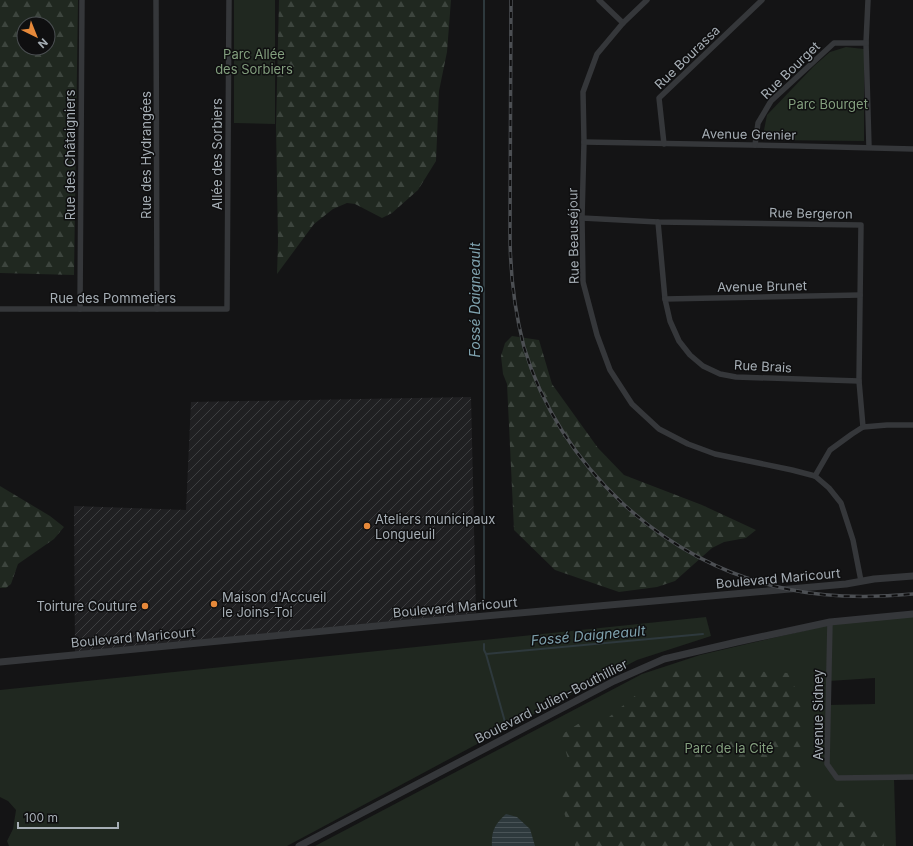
<svg xmlns="http://www.w3.org/2000/svg" width="913" height="846" font-family="Inter,sans-serif">
  <style>
    .industrial { fill: url(#industrial-furrows) }
    .green { fill: #202820 }
    .forest { fill: url(#forest-firs); fill-rule: evenodd }
    .water { fill: url(#water-rules) }
    .lines { fill: none; stroke-linecap: round; stroke-linejoin: round }
    .stream { stroke: #2e393d; stroke-width: 2 }
    .minor { stroke: #35373a; stroke-width: 5.5 }
    .tertiary { stroke: #35373a; stroke-width: 7 }
    .rail-casing { stroke: #4c4f53; stroke-width: 3.5 }
    .rail { stroke: #0f0f10; stroke-width: 2; stroke-dasharray: 6; stroke-linecap: butt }
    .poi-dot { fill: #e7893a; stroke: #0f0f10; stroke-width: 1.5 }
    .labels { text-anchor: middle; dominant-baseline: central; stroke-width: 3; stroke-linejoin: round; paint-order: stroke }
    .park-label { font-size: 13px; fill: #839f7e; stroke: #0f0f10 }
    .street-label { font-size: 13px; fill: #a6aeb5; stroke: #0f0f10 }
    .poi-label { font-size: 13px; fill: #a6aeb5; stroke: #0f0f10; text-anchor: start }
    .water-label { font-size: 14px; font-style: italic; fill: #7fa2ae; stroke: #0f0f10 }
  </style>
  <defs>
    <pattern id="industrial-furrows" width="10" height="10" patternUnits="userSpaceOnUse"><rect width="10" height="10" fill="#202022"/><path d="M-1 1l2-2M0 10L10 0M9 11l2-2" fill="none" stroke="#3d3e40"/></pattern>
    <pattern id="forest-firs" width="22" height="20" patternUnits="userSpaceOnUse"><rect width="22" height="20" fill="#202820"/><path d="M5 1l3.5 6h-7zM16 11l3.5 6h-7z" fill="#3d453e"/></pattern>
    <pattern id="water-rules" width="6" height="5" patternUnits="userSpaceOnUse"><rect width="6" height="5" fill="#2e393d"/><path d="M0 2.5h6" fill="none" stroke="#495357"/></pattern>
  </defs>
  <rect width="100%" height="100%" fill="#141415"/>
  <polygon class="industrial" points="471,397 476,613 75,652 74,506 186,510 191,402"/>
  <g class="green">
    <polygon points="234,0 275,0 275,124 234,123"/>
    <polygon points="846,47 864,49 864,141 766,140 763,135 767,115 814,66 830,52"/>
    <polygon points="913,614 913,777 894,778 896,846 315,846 566,714 642,674 700,655 829,625 828,705 875,704 875,678 829,681 830,622"/>
    <polygon points="706,617 711,636 637,660 494,735 287,846 9,846 7,841 13,829 16,810 8,801 0,797 0,690"/>
  </g>
  <g class="forest">
    <path d="M0,0H78L74,275L0,273ZM24,24H48V48H24Z"/>
    <polygon points="279,0 451,0 447,52 439,91 436,161 418,190 392,213 382,218 355,204 347,203 333,209 314,224 277,274 278,242 276,126"/>
    <polygon points="512,336 539,340 552,384 598,448 624,475 702,505 756,530 746,538 724,542 712,548 675,581 657,587 619,592 555,570 514,530 507,384 503,374 501,356 505,343"/>
    <polygon points="0,486 50,516 64,527 54,539 18,564 11,584 6,588 0,588"/>
    <polygon points="708,668 788,673 799,696 805,723 801,763 802,777 808,790 811,796 844,803 870,821 882,837 884,846 575,846 560,800 573,776 561,735 578,724 609,717 642,690 675,671"/>
  </g>
  <path class="water" d="M506,814L517,817L530,829L535,846H492C491,831 495,824 506,814Z"/>
  <g class="lines">
    <g class="stream">
      <polyline points="484,601 484,0"/>
      <polyline points="484,644 484,650 486,654 703,634"/>
      <polyline points="486,654 505,722"/>
    </g>
    <g class="minor">
      <polyline points="156,0 157,309"/>
      <polyline points="599,0 623,23"/>
      <polyline points="647,0 623,23 597,54 583,92 584,142 582,218 583,282 597,335 610,370 632,404 659,429 688,444 715,454 792,470 815,476 829,488 841,503 853,540 861,581"/>
      <polyline points="868,0 866,43 869,147"/>
      <polyline points="584,142 798,146 913,149"/>
      <polyline points="664,144 659,98 762,0"/>
      <polyline points="755,145 758,123 771,101 834,43 866,43"/>
      <polyline points="582,218 658,222 861,225 859,381 863,427"/>
      <polyline points="658,222 665,299 670,321 679,341 690,355 703,366 720,374 736,377 859,381"/>
      <polyline points="665,299 860,295"/>
      <polyline points="0,309 227,309 229,0"/>
      <polyline points="80,309 82,0"/>
      <polyline points="815,476 830,450 852,434 863,427 887,425 913,425"/>
      <polyline points="830,622 827,764 837,778 913,777"/>
    </g>
    <g class="tertiary">
      <polyline points="0,662 418,622 846,584 874,579 913,576"/>
      <polyline points="299,846 614,681 664,659 737,642 830,622 913,614"/>
    </g>
    <g class="rail-casing">
      <path id="rail" d="M511,0L510,233C510,272 514,309 524,347C559,466 664,564 787,589C829,598 871,598 913,594"/>
    </g>
    <use href="#rail" class="rail"/>
  </g>
  <g class="poi-dot">
    <circle cx="367" cy="526" r="4"/>
    <circle cx="214" cy="604" r="4"/>
    <circle cx="145" cy="606" r="4"/>
  </g>
  <g class="labels">
    <g class="park-label">
      <text x="254" y="54">Parc Allée<tspan x="254" dy="15">des Sorbiers</tspan></text>
      <text x="828" y="104">Parc Bourget</text>
      <text x="729" y="748">Parc de la Cité</text>
    </g>
    <g class="street-label">
      <text transform="translate(687 57) rotate(-44)">Rue Bourassa</text>
      <text transform="translate(790 70) rotate(-44)">Rue Bourget</text>
      <text transform="translate(749 134) rotate(1)">Avenue Grenier</text>
      <text transform="translate(217 154) rotate(-90)">Allée des Sorbiers</text>
      <text transform="translate(70 155) rotate(-90)">Rue des Châtaigniers</text>
      <text transform="translate(146 155) rotate(-90)">Rue des Hydrangées</text>
      <text transform="translate(811 213) rotate(1)">Rue Bergeron</text>
      <text transform="translate(573 236) rotate(-91)">Rue Beauséjour</text>
      <text transform="translate(762 286) rotate(-1)">Avenue Brunet</text>
      <text x="113" y="298">Rue des Pommetiers</text>
      <text transform="translate(763 366) rotate(3)">Rue Brais</text>
      <text transform="translate(778 578) rotate(-5)">Boulevard Maricourt</text>
      <text transform="translate(455 607) rotate(-5)">Boulevard Maricourt</text>
      <text transform="translate(133 637) rotate(-5)">Boulevard Maricourt</text>
      <text transform="translate(551 701) rotate(-27)">Boulevard Julien-Bouthillier</text>
      <text transform="translate(818 715) rotate(-90)">Avenue Sidney</text>
    </g>
    <g class="poi-label">
      <text x="375" y="519">Ateliers municipaux<tspan x="375" dy="15">Longueuil</tspan></text>
      <text x="222" y="597">Maison d'Accueil<tspan x="222" dy="15">le Joins-Toi</tspan></text>
      <text x="137" y="606" text-anchor="end">Toirture Couture</text>
    </g>
    <g class="water-label">
      <text transform="translate(474 300) rotate(-90)">Fossé Daigneault</text>
      <text transform="translate(588 635) rotate(-5)">Fossé Daigneault</text>
    </g>
  </g>
  <g transform="translate(36 36) rotate(137)"><circle r="19" fill="#0f0f10" stroke="#4b4f52"/>
  <path d="M0-3L7 15L0 10L-7 15Z" fill="#e7893a"/>
  <text y="-6" font-size="11" font-weight="bold" text-anchor="middle" fill="#a6aeb5">N</text>
  </g>
  <path d="M18 822v6h100v-6" fill="none" stroke="#a6aeb5" stroke-width="2"/>
  <text x="24" y="822" font-size="12" fill="#a6aeb5" stroke="#0f0f10" stroke-width="3" paint-order="stroke">100 m</text>
</svg>
